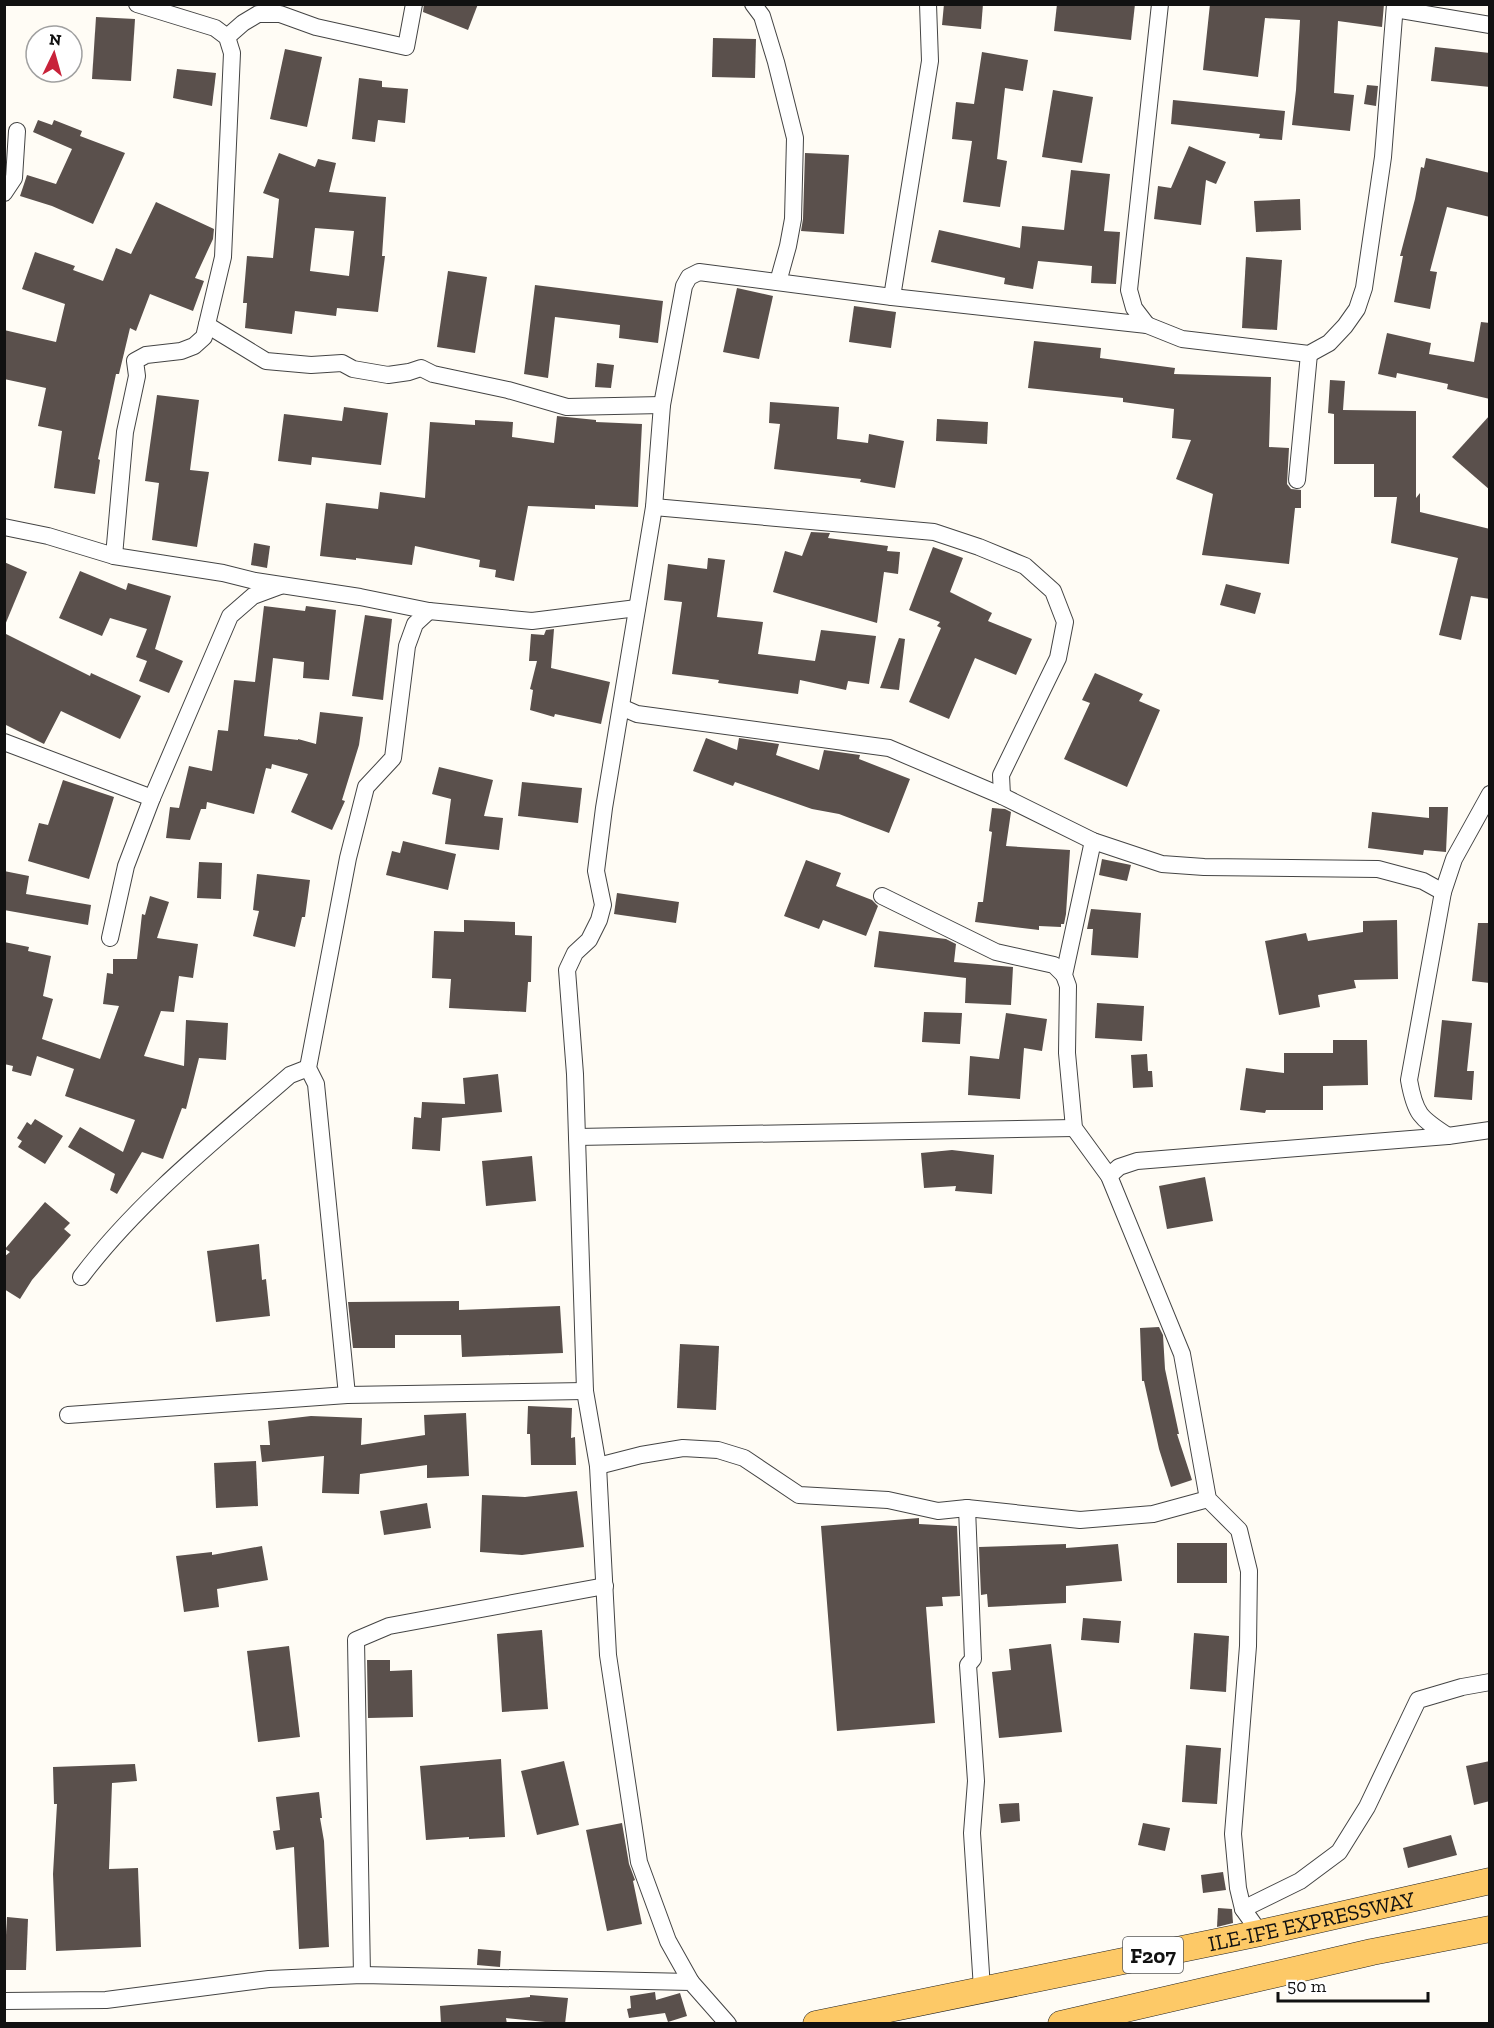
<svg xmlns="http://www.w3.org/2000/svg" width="1494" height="2028" font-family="'Zilla Slab',serif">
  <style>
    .building { fill: #5a504c; fill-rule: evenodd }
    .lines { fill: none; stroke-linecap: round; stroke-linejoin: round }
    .minor-casing { stroke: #444; stroke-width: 18 }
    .primary-casing { stroke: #222; stroke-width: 27 }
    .minor { stroke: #fff; stroke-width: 16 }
    .primary { stroke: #fdc967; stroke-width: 26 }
    .labels { text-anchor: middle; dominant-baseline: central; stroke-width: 6; stroke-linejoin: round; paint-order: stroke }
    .shield { fill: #fff; stroke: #585858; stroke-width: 1.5 }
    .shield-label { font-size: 21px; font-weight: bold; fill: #111 }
    .street-label { font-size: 22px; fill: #111; stroke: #fff }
  </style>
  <rect width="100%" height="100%" fill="#fffcf5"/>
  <g class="building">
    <polygon points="424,4 478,4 468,30 423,12"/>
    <polygon points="944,4 983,4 981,29 942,25"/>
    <polygon points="1057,4 1135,4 1131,40 1054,31"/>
    <polygon points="1210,4 1384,4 1382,27 1338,21 1334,93 1354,95 1350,131 1292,125 1296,90 1300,20 1265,18 1258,77 1203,70"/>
    <polygon points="96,17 135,19 131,81 92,79"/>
    <polygon points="713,38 756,39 755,78 712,77"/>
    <polygon points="1435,47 1490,53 1490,87 1431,81"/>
    <polygon points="285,49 322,57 307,127 270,119"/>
    <polygon points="982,52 1028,60 1023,91 1005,88 997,159 1007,161 1000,207 963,202 972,141 952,139 956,102 974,104"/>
    <polygon points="177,69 216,73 212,106 173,98"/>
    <polygon points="359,78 382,81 382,87 408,89 405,123 378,120 375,142 352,139"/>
    <polygon points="1367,85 1378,86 1376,106 1364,104"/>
    <polygon points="1053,90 1093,97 1082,163 1042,157"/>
    <polygon points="1173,100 1285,111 1282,140 1259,138 1260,134 1171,124"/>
    <polygon points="38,120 52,125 54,120 82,131 80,136 125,153 93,224 52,206 20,196 27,175 56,184 72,149 33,132"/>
    <polygon points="1189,146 1226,162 1216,184 1206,180 1201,225 1154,219 1158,186 1171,188"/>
    <path d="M279,153L315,167L318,159L336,163L329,192L386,197L382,256H385L378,312L337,308L336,316L295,311L292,334L245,328L247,303H243L247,256L273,258L279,199L263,193ZM315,228L354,231L349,276L310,271Z"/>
    <polygon points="805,153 849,155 844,234 801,231 803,219"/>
    <polygon points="1426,158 1490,173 1490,217 1447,207 1430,271 1437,272 1430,309 1394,302 1403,256 1400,256 1415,199 1421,167 1424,168"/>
    <polygon points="1071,170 1110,174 1104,231 1120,232 1116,284 1091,283 1092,266 1038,261 1033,289 1004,284 1005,278 931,262 939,230 1020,248 1022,226 1064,230"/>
    <polygon points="1300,199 1301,230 1256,232 1254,201"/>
    <polygon points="156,202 214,229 213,239 195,278 204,281 193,311 150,294 136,331 130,328 119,374 116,374 98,459 100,460 95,494 54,488 62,431 38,426 46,388 4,379 4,330 56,342 65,304 22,289 35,252 75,266 73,270 103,281 116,248 131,254"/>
    <polygon points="1246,257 1282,260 1277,330 1242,328"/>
    <polygon points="448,271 487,277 475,353 437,347"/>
    <polygon points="535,285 663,301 658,343 619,338 620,325 555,317 548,378 524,374"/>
    <polygon points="737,288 773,296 759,359 723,352"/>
    <polygon points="854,306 896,312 891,348 849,342"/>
    <polygon points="1481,322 1490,323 1490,399 1447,389 1448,384 1397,373 1396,378 1378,374 1387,333 1431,343 1429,354 1474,362"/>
    <polygon points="1034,341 1101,348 1100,358 1175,368 1174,374 1271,377 1269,447 1289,448 1287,484 1291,489 1301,490 1301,508 1295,508 1289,564 1202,555 1213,494 1176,479 1191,440 1172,438 1174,409 1123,402 1123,398 1028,388"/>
    <polygon points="597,363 614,365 611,388 595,387"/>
    <polygon points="1330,380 1345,381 1343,410 1416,411 1416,498 1420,493 1420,512 1490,529 1490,599 1471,596 1461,640 1439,635 1458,558 1391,543 1397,497 1374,497 1374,464 1334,464 1334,414 1328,413"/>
    <polygon points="157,395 199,400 190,470 209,472 197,547 152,540 159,483 145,481"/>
    <polygon points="770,402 839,407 837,439 868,443 869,434 904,441 895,488 860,482 861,479 774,469 780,424 769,423"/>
    <polygon points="344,407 388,413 381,465 312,457 311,465 278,461 284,414 342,421"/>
    <polygon points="1490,415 1490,490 1452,457"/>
    <polygon points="557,416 596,420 596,422 642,424 638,507 595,505 595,509 528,506 514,581 495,577 496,570 479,567 480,560 415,546 412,565 356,558 356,560 320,556 326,503 378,509 380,492 425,498 430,422 475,425 475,420 513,422 512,437 554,443"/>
    <polygon points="937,419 988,422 987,444 936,441"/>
    <polygon points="811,532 830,533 828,538 888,546 887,551 900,552 898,574 884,572 877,623 773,592 785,551 802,556"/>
    <polygon points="254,543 270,546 267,568 251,565"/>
    <polygon points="933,547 963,558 950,592 992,613 988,621 1032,639 1016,675 975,658 949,719 909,702 941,628 937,626 940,622 909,610"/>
    <polygon points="708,558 725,560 717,617 763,622 758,654 815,661 821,630 876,636 869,684 848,681 846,690 800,680 798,694 718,683 719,680 672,674 682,602 664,600 668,564 707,569"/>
    <polygon points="4,562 27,572 5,625 4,625"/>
    <polygon points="80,571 126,590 128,583 171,596 155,649 183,661 169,693 139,681 147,661 136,657 147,629 110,618 102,636 59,618"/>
    <polygon points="1226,584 1261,593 1255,614 1220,605"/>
    <polygon points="264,606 305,611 306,606 336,610 329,680 303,678 304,662 273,658 264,736 298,740 298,739 316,744 320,712 363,717 359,745 342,800 345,801 332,830 291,812 308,774 272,764 271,769 266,768 254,814 207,802 206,809 201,809 190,840 166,838 170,807 179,808 189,766 212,771 218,730 228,731 234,680 255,682"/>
    <polygon points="365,615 392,619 383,700 352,696"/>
    <polygon points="554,629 551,668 610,682 601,724 555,714 554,717 530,710 533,690 530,689 537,661 529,661 531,634 544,635 546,630"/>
    <polygon points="4,633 90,676 91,673 141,696 120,739 61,711 44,744 4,724"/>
    <polygon points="899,638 905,639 899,690 880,688"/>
    <polygon points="1095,673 1143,694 1139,701 1160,710 1127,787 1064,759 1090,703 1082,700"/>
    <polygon points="706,738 737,750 739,738 779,744 776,755 819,770 824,750 860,755 859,759 910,779 889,833 839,814 812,809 735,782 733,786 693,771"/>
    <polygon points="439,767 493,780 484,816 503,818 499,850 445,844 451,799 432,794"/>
    <polygon points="63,780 114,797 89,879 28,861 39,823 48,825"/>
    <polygon points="522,782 582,788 578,823 518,816"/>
    <polygon points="1429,807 1448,807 1446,852 1424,850 1423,855 1368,848 1372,812 1429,818"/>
    <polygon points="992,808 1005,809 1011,812 1006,846 1070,850 1066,914 1064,924 1061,924 1061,927 1039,926 1039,930 975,922 978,902 983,902 992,832 989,831"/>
    <polygon points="403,841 456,854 448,890 386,875 392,851 400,853"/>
    <polygon points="1102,859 1131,865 1127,881 1099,875"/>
    <polygon points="806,860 841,873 836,886 872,900 878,906 866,936 823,920 819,929 784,916"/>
    <polygon points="199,862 222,863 221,899 197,898"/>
    <polygon points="4,871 29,876 26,894 91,905 88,925 4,910"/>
    <polygon points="257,874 310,880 305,917 302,917 295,947 253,936 259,911 253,910"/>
    <polygon points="617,893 679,902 676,923 614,914"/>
    <polygon points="150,896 169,902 157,938 198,944 193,978 179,976 174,1012 161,1011 144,1056 184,1066 186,1020 228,1023 226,1060 199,1058 186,1109 182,1108 163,1159 142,1152 117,1194 110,1190 115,1174 68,1147 80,1127 123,1152 135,1120 65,1096 74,1069 37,1056 31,1076 12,1071 13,1066 4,1064 4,942 29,947 28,951 51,956 43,996 53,999 42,1039 100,1059 119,1006 103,1004 107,973 113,974 113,959 137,959 142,914 145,915"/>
    <polygon points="1091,909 1141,913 1138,958 1091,955 1093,929 1087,929"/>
    <polygon points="464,920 515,922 515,935 532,936 531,982 528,982 526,1012 449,1008 451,979 432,978 434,931 464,932"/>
    <polygon points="1397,920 1398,979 1354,980 1356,988 1318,995 1320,1007 1279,1015 1265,941 1306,933 1308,941 1363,932 1363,921"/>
    <polygon points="1478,923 1490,923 1490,983 1472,981"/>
    <polygon points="879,931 946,939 956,944 954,962 1013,967 1011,1005 965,1003 966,978 874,967"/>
    <polygon points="1097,1003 1144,1006 1142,1041 1095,1038"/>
    <polygon points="924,1012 962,1013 960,1044 922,1042"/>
    <polygon points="1006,1013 1047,1019 1042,1051 1024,1048 1020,1099 968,1095 970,1056 999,1059"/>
    <polygon points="1442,1020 1472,1023 1467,1071 1474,1071 1472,1100 1434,1097"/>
    <polygon points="1333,1040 1367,1040 1368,1085 1323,1086 1323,1110 1266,1110 1265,1113 1240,1110 1246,1068 1284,1073 1284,1053 1333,1053"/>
    <polygon points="1147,1054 1148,1071 1152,1071 1153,1087 1133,1088 1131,1055"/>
    <polygon points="498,1074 502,1112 442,1118 440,1151 412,1149 414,1117 421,1118 422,1102 465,1104 463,1078"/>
    <polygon points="35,1119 63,1136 45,1164 18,1147 22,1141 17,1138 27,1122 31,1125"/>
    <polygon points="952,1150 994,1155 992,1194 955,1191 956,1186 924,1188 921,1153"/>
    <polygon points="532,1156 536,1201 486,1206 482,1161"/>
    <polygon points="1205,1177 1213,1221 1167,1229 1159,1186"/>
    <polygon points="45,1202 70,1223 64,1229 71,1235 32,1280 20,1299 4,1289 4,1257 10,1252 5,1249"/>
    <polygon points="259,1244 262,1280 266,1279 270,1316 216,1322 207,1251"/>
    <polygon points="459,1301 459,1310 560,1306 563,1353 462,1357 461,1335 395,1335 395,1348 353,1348 348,1302"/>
    <polygon points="1159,1327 1163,1335 1165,1369 1179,1434 1177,1434 1192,1480 1171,1487 1159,1449 1144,1381 1142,1381 1140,1328"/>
    <polygon points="680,1344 719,1346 716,1410 677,1408"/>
    <polygon points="528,1406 572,1408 571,1438 575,1437 576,1465 531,1465 530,1434 527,1434"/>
    <polygon points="466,1413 469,1476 427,1478 427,1465 360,1474 359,1494 322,1493 324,1456 262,1462 260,1445 270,1445 268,1421 311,1416 362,1418 361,1445 425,1435 424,1415"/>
    <polygon points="256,1461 258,1506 216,1508 214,1463"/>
    <polygon points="577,1491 584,1547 522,1555 480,1552 482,1495 525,1497"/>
    <polygon points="427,1503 431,1528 384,1535 380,1511"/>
    <polygon points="919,1518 919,1524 957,1526 960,1596 942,1597 943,1606 926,1607 935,1723 837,1731 821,1526"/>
    <rect x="1177" y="1543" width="50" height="40"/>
    <polygon points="1066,1544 1066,1548 1118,1544 1122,1581 1066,1586 1066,1603 988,1607 987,1594 981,1595 979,1547"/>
    <polygon points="262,1546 268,1580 217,1589 219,1607 184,1612 176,1556 212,1552 212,1555"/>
    <polygon points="1083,1618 1121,1621 1119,1643 1081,1640"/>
    <polygon points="542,1630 548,1709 502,1712 497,1634"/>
    <polygon points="1194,1633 1229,1636 1226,1692 1190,1689"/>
    <polygon points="1051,1644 1062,1732 999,1738 992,1672 1011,1670 1009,1649"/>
    <polygon points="289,1646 300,1737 258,1742 247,1651"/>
    <polygon points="367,1660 390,1660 390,1671 412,1670 413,1717 368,1718"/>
    <polygon points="1186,1745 1221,1748 1217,1804 1182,1802"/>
    <polygon points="501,1759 505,1837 469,1839 469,1837 426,1840 420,1766"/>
    <polygon points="564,1761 579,1825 537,1835 521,1771"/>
    <polygon points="1490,1761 1490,1801 1474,1805 1466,1766"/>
    <polygon points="135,1764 137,1781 112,1783 109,1869 138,1868 141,1947 56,1951 53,1874 57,1804 54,1804 53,1767"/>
    <polygon points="319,1792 322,1818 320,1818 324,1841 329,1947 299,1949 294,1847 276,1850 273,1831 280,1830 276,1797"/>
    <polygon points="1019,1803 1020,1821 1001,1823 999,1804"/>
    <polygon points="622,1823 629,1864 635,1880 633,1881 642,1924 607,1931 586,1830"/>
    <polygon points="1143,1823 1170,1828 1165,1851 1138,1845"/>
    <polygon points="1451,1835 1457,1855 1408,1868 1403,1848"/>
    <polygon points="1223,1872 1226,1890 1203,1893 1201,1875"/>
    <polygon points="1218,1908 1232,1909 1233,1923 1217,1927"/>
    <polygon points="7,1917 28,1919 26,1970 4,1970"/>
    <polygon points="478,1949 501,1951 500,1967 477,1965"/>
    <polygon points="655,1992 656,2000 680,1993 687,2016 668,2022 665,2013 629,2018 627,2009 631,2008 630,1996"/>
    <polygon points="530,1995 568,1998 565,2024 506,2018 507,2024 441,2024 440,2006 530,1997"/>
  </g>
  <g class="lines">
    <g class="minor-casing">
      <g id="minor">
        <polyline points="753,4 762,16 776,62 795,138 793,219 788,246 778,282"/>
        <polyline points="1395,9 1490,25"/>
        <polyline points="227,37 243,23 258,14 280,14 316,27 406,47 414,4"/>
        <polyline points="4,193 14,178 17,131"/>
        <polyline points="892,297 930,61 928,4"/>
        <polyline points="207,325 266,361 311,365 342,363 353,369 388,375 409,372 421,368 433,374 508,390 567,407 662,405"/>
        <polyline points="1147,325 1134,308 1129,290 1160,4"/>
        <polyline points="1297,480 1309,354"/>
        <polyline points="654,507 934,532 979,547 1025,566 1053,591 1065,622 1058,658 1001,775 1002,796"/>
        <polyline points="4,527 48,536 114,556 223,573 255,581 360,597 429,611 532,621 637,608"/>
        <polyline points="114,556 125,432 137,376 135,361 146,355 181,351 194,346 204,337 223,257 232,53 227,37 215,28 137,4"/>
        <polyline points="621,707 637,714 889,748 1002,796 1093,841 1162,864 1204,867 1378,869 1423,881 1443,892"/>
        <polyline points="4,742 152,798"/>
        <polyline points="1093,841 1064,975 1068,986 1067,1053 1074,1128 1109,1176 1182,1354 1208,1499 1239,1530 1249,1571 1248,1646 1233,1834 1238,1888 1243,1909 1260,1933"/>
        <polyline points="882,896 996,952 1054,965 1064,975"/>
        <polyline points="110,938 126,866 152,798 230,616 253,596 280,586"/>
        <path d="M1448,1136C1420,1118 1415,1114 1409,1080L1443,892L1454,859L1490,794"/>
        <polyline points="577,1137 1074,1128"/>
        <polyline points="1109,1176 1119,1167 1137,1161 1448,1136 1490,1130"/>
        <path d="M81,1277C138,1201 219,1137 290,1075L308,1068"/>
        <polyline points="347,1395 316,1084 308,1068 348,858 366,787 393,758 407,646 415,624 429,611"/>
        <polyline points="68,1415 347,1395 585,1391"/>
        <polyline points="598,1466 641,1455 683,1448 718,1450 744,1458 799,1495 888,1500 938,1511 967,1508 1080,1520 1153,1514 1208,1499"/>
        <polyline points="967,1508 973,1659 968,1665 976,1781 972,1833 982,1989"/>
        <polyline points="1243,1909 1300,1881 1339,1852 1367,1807 1418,1700 1462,1687 1490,1682"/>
        <polyline points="362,1975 356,1640 389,1626 605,1586"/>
        <polyline points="691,1982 668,1941 639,1862 608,1655 598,1466 585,1391 575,1074 567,970 575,953 589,940 599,920 603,905 596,871 604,808 654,507 662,405 684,286 689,277 699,272 892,297 1147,325 1182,339 1309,354 1329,343 1345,326 1357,309 1364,288 1383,157 1395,4"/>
        <polyline points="4,2001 106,2000 269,1979 362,1975 691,1982 728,2024"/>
      </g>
    </g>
    <g class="primary-casing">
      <g id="primary">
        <path id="s1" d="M816,2024L1260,1933L1490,1881"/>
        <polyline points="1061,2024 1372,1952 1490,1929"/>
      </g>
    </g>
    <use href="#minor" class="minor"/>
    <use href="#primary" class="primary"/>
  </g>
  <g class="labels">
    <rect class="shield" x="1123" y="1937" width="60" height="36" rx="4.5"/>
    <g class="shield-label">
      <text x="1153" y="1955">F207</text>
    </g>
    <g class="street-label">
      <text stroke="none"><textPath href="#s1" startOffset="506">ILE-IFE EXPRESSWAY</textPath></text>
    </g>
  </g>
  <rect width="1494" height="2028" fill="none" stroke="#111111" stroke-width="12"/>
  <g transform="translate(54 54) rotate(5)"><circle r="28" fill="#ffffff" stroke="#a0a0a0" stroke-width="1.5"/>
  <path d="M0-4.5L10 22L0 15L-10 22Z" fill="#c8223a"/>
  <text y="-9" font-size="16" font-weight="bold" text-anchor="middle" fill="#111111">N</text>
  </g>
  <path d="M1278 1992v9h150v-9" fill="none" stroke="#111111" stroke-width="3"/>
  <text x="1287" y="1992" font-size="18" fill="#111111" stroke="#ffffff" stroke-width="4.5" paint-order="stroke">50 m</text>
</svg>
